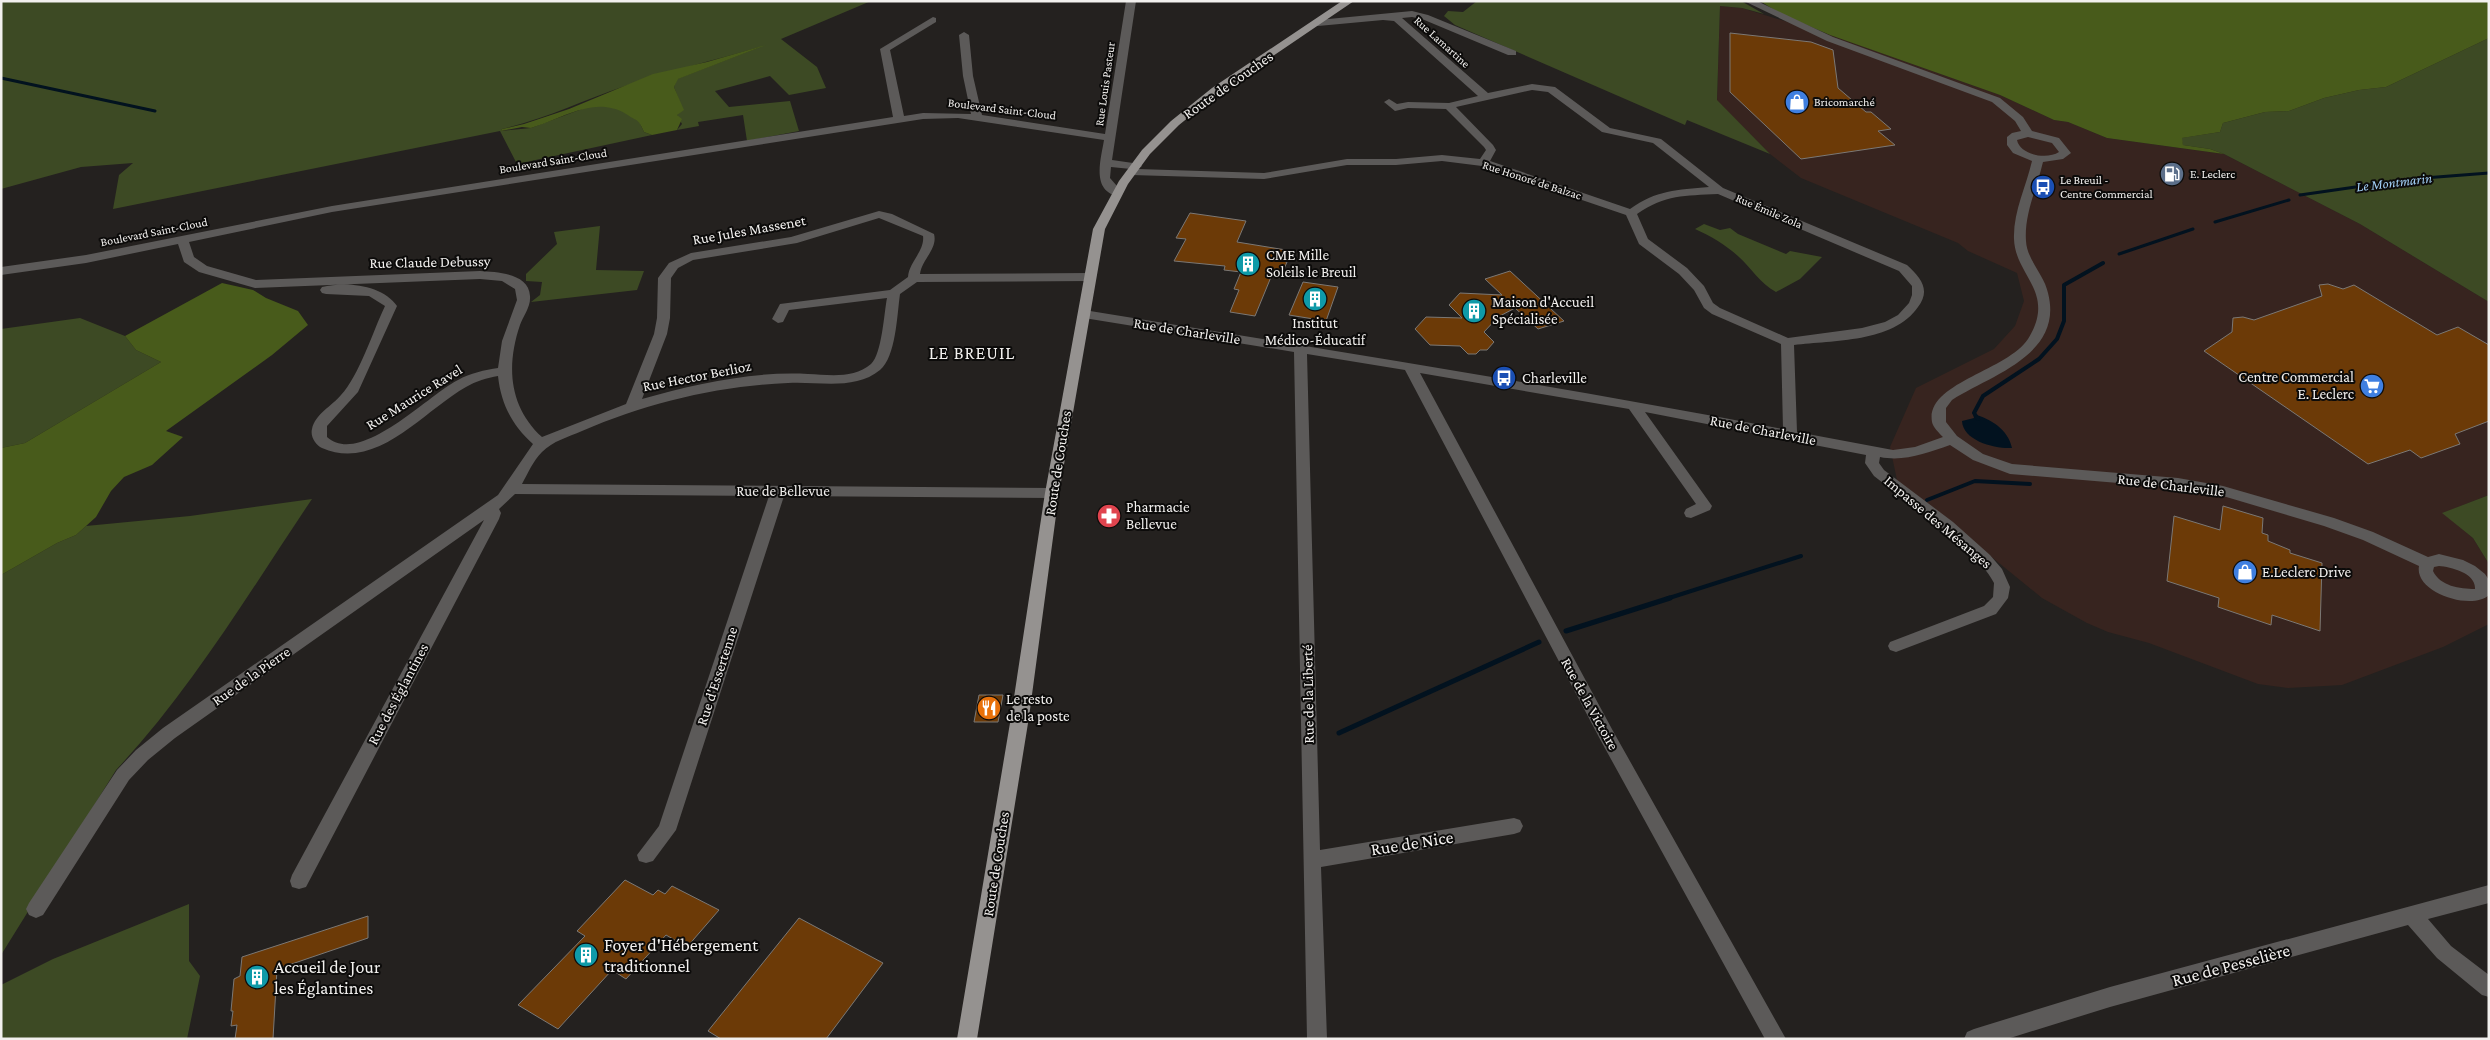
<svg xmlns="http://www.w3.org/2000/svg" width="2490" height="1040" font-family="'Crimson Pro',serif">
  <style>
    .commercial { fill: #37241f }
    .green { fill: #3d4a24 }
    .forest { fill: #485b1b }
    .water { fill: #02121f }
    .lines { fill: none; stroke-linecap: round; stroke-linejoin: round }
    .stream-far2 { stroke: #02121f; stroke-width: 3 }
    .stream-far1 { stroke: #02121f; stroke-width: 4 }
    .stream { stroke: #02121f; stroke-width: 5 }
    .building { fill: #6c3a07; stroke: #7b7875 }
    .minor { fill: #5c5a59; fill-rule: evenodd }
    .major { fill: #959290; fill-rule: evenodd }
    .labels { text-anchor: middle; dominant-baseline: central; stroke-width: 4; stroke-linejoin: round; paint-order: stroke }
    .far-street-label { font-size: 12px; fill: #f2f0ee; stroke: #0c0b0a }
    .far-poi-label { font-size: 12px; fill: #f2f0ee; stroke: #0c0b0a; text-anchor: start }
    .far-water-label { font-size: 14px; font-style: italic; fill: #a2cff6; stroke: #0c0b0a }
    .street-label { font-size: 15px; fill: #f2f0ee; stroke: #0c0b0a }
    .poi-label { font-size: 15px; fill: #f2f0ee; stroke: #0c0b0a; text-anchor: start }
    .quarter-label { font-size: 18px; letter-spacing: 1px; fill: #f2f0ee; stroke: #0c0b0a }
    .near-street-label { font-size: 18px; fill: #f2f0ee; stroke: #0c0b0a }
    .near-poi-label { font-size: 18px; fill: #f2f0ee; stroke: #0c0b0a; text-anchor: start }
  </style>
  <rect width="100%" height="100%" fill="#24211f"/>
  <polygon class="commercial" points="1720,6 1742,8 1830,35 2000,95 2054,120 2068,122 2107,138 2224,154 2360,224 2489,302 2489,495 2443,513 2473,538 2489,564 2489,624 2443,647 2342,685 2288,688 2258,684 2149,643 2108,632 2087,623 2042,598 1897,480 1890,447 1916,388 1994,349 2015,326 2024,301 2017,273 1968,251 1958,243 1801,178 1770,154 1717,101"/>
  <g class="green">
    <path d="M1,1H871L781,39L817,67L826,88L789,95L770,76L715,91L729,107L790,101L799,131L747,141L743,115L698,122L699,126L677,130L682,124L677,115L681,105L674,87L677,79L760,47C715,60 669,71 625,86C583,100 546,119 502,129L501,131L531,128L590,106H606L619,109L638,119L644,132L652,135L517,164L500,131L113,209L119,175L133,163L81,167L1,189Z"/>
    <polygon points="1477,1 1741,1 1764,14 1742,8 1720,6 1717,100 1770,154 1687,120 1685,125 1455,25 1444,16 1448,11 1463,12"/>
    <polygon points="2489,38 2489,302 2360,224 2224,154 2210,149 2183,145 2181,138 2220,132 2223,123 2265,112 2289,111 2324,98 2359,90 2386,87"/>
    <path d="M1704,224L1720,230L1730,228L1738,234L1786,254L1790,251L1822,257L1800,279L1776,292C1760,283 1752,269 1739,257C1726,245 1711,236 1695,229Z"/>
    <polygon points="600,226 596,270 644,271 637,290 531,302 540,295 542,282 526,281 526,274 557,244 554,232"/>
    <polygon points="80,318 125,336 136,350 161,362 25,443 1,448 1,329"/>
    <polygon points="2489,495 2489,564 2473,538 2442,513"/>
    <path d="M312,499C250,591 192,689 116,770L1,955V575L57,543L76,535L86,526L190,516Z"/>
    <polygon points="189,904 189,961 200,976 187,1039 1,1039 1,985 53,959"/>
  </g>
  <g class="forest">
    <polygon points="1760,1 2489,1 2489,38 2386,87 2359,90 2324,98 2289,111 2265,112 2223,123 2220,132 2182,138 2183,145 2210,149 2224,154 2107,138 2068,122 2054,120 2000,95 1830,35 1781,14"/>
    <path d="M766,45L678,79L674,87L684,110L677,115L682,119L677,130L652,135L644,132C638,118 638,122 626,114C594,95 563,119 531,128L522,127L501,131L502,129L524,124L569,109L653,74L707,62Z"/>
    <polygon points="222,283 253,290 266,298 298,311 308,325 272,355 166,431 183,437 152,465 124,477 111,491 96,517 76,535 57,543 1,575 1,448 25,443 161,362 136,350 125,336"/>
  </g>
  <path class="water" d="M1973,414C1991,419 2008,429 2012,448C1995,449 1963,441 1962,421L1974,418Z"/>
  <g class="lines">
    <g class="stream-far2">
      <polyline points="1,78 155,111"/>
      <polyline points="2300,195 2411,179 2489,173"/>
      <polyline points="2215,222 2289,200"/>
      <polyline points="2119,254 2193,229"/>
    </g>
    <g class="stream-far1">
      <polyline points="1978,419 1974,413 1983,396 2039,359 2057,339 2064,321 2064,285 2103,263"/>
      <polyline points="1927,500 1975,481 2030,484"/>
      <polyline points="1666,599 1801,556"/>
    </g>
    <g class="stream">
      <polyline points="1566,631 1670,598"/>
      <polyline points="1339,733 1539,642"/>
    </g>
  </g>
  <g class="building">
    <polygon points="1730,33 1811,42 1833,50 1838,88 1866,112 1871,112 1891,129 1878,131 1895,145 1801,159 1730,92"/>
    <polygon points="1190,213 1246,221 1237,242 1286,250 1282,261 1287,262 1280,278 1271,277 1255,316 1230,312 1239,290 1234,289 1241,272 1224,270 1225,266 1174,261 1186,239 1176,238"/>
    <polygon points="1510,271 1564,321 1538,329 1515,308 1498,317 1484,332 1494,342 1487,350 1480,350 1476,354 1468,354 1460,346 1430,345 1415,329 1426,317 1462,318 1449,305 1460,293 1502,295 1485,279"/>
    <polygon points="1303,282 1338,287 1326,321 1289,315"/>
    <polygon points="2328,284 2343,289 2354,285 2437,335 2458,327 2489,345 2489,421 2455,434 2460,444 2421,458 2410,450 2368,464 2204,351 2232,332 2233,318 2243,317 2254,320 2322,296 2319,285"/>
    <polygon points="2223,506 2263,518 2262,533 2268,535 2268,541 2290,550 2290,553 2322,563 2320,631 2272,615 2271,625 2218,607 2219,598 2167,581 2174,516 2220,530"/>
    <polygon points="979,695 1003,695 998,722 974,722"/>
    <polygon points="625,880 653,895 658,890 665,894 672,886 719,910 687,947 666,935 626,979 612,970 558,1029 518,1005 585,936 577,931"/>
    <polygon points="368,916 368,938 277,969 273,1039 235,1039 237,1025 231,1026 233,1011 231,1011 234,979 240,976 242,957"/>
    <polygon points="799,918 883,963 826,1039 721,1039 708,1031"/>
  </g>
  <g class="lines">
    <g class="minor">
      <path d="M1126,1H1136L1112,160L1140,164L1142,166L1138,169L1264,173L1347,159H1396L1442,155L1480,159L1486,150L1484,147L1446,109L1408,108L1395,111L1384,102L1389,99L1397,104L1408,102L1449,103L1478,96L1394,21L1383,20L1318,26L1313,23L1318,20L1412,11L1428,15L1516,51V55H1508L1422,19L1412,17L1402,18L1488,93L1532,84L1555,87L1610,128L1661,139L1723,188L1907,265C1921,278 1931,290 1918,307C1893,343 1833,340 1794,345L1797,432L1893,450L1915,447L1943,437C1939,433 1933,427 1932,422C1925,383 2007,371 2028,339C2057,292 2015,276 2014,239C2013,212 2026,187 2032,161L2013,153L2007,145V137L2012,133L2021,131L2015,121L1992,102L1827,41L1744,1H1757L1833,37L2000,98L2023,117L2032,131L2059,138L2071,153L2063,159L2043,162C2037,188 2024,214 2026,241C2027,260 2044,274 2048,293C2064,355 1991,375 1952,400L1946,408V422L1957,436L1983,454L2012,464L2178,478L2223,486L2334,518L2373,532L2428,557L2439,554L2463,560L2475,566L2485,574L2489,580V595C2472,611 2414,593 2419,566L2363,540L2324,526L2223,496L2178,488L2010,474L1973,460L1950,445C1927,453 1904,462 1880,457L1879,463L1884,470L1953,522L1990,555L2002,569L2010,587L2008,598L1996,614L1896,652L1890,650L1888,646L1890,642L1984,606L1993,597L1994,583C1977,549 1906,501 1874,476L1865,463L1866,455L1645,412L1712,506L1710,510L1691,518L1686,517L1684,513L1686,509L1696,504L1629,409L1420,373L1613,731L1786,1039H1765L1601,741L1405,370L1307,354L1320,850L1514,818L1520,820L1523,826L1520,832L1514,834L1321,867L1327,1039H1307L1294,352L1084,318L1078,314L1084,310C1317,348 1551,385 1783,429L1781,344L1712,314L1704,308L1694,290L1679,274L1639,244L1626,215L1482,166L1442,161L1396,165H1347L1264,179L1132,175L1126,172L1131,169L1111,167L1110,178L1123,193L1117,196C1091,190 1101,159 1104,140L958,118L923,119L332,212L189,242L194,257L207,266L256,280L480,271C497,272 529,273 530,296C531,307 523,316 520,325C506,366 509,407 542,437L626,404L654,334L657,318L658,278L669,263L691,253L791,237L879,211L892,214L934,234C938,249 922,259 920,274L1090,273L1096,277L1090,281L917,282L900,294C897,315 896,357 880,370C855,391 817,381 788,383C717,386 647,403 582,431C568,437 553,441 542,452C533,461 528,473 522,484L1052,488L1059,493L1052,498L784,496L676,830L653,861L646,863L639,861L637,855L659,826L769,496L515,494L499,509L501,513L499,519L306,887L299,889L292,887L290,881L292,875L484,520L175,738L148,760L129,780L43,915L36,918L29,915L26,909L29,903L117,770L136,750L163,728L498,495L533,444C512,425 501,404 498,376C487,378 476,381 466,387C423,411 377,472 322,448C316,445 310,437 312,429C315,414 332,406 341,395C359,376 373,331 385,306L369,296L326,294L322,293L320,290L322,287C346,281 383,285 397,306L358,392L327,426V437C360,467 428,395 458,380C470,373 485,370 498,368L502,341L517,300L515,289L502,281L480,279L255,288L199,272L184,262L178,244L86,263L1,275V267L86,255L332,206L893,117L880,49L933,17L936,18V22L890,50L904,116L923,113L971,114L963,76L959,35L964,32L969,35L973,76L982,115L1105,134ZM1532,90L1548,92L1602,132L1653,143L1709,187C1677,190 1656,190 1630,209L1490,161L1496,150L1493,145L1456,107ZM2028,137L2052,143L2059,152C2047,160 2020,155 2017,140ZM1718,194L1899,271L1912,286V295L1909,303L1898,315L1885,322L1862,328L1788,338L1720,308L1713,303L1704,286L1687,268L1648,239L1637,214C1666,194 1684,196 1718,194ZM879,218L923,236C925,251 909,262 908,277L890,290L780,304L772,319L778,323L783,322L789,310L887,298C884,313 882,354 871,364C854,379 829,375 808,374C753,371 695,384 642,399L667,334L670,318L671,278L678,268L693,260L797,243ZM2439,566C2451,567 2476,573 2475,589C2460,589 2440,586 2433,571L2434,567Z"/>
      <polygon points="2489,885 2489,903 2428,919 2451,946 2489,975 2489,997 2482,995 2437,958 2408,925 2110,1007 2007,1039 1964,1039 1967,1032 1974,1029 2110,987"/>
    </g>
    <polygon class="major" points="1342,1 1354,1 1220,92 1179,125 1150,154 1128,184 1105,229 1059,493 1029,717 977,1039 957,1039 1011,717 1045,493 1093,229 1119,181 1142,150 1171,121 1212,88"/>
  </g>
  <defs>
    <g id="shop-disc" transform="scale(1.25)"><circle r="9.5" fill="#3f7fe0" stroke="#0c0b0a"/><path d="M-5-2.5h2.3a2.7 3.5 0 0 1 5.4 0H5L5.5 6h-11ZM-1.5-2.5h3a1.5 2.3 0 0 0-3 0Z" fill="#fff"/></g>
    <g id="fuel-disc" transform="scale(1.25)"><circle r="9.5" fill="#5c6f8a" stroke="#0c0b0a"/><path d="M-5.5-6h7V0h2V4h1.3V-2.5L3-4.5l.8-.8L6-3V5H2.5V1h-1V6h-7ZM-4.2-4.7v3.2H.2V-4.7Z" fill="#fff"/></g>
    <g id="bus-disc" transform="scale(1.25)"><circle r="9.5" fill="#1a4fb4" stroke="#0c0b0a"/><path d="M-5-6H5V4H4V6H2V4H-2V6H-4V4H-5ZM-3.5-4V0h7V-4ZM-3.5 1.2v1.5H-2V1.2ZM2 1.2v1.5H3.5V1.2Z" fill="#fff"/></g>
    <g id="building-disc" transform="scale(1.25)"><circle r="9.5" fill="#0f9aa8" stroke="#0c0b0a"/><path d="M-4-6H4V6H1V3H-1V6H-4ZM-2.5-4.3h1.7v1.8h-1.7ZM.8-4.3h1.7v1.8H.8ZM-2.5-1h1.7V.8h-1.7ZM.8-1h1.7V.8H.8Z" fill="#fff"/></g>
    <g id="supermarket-disc" transform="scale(1.25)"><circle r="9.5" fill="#3f7fe0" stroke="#0c0b0a"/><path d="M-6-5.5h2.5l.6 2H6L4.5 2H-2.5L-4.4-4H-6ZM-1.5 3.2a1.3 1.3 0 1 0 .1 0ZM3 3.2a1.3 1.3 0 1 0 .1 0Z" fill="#fff"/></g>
    <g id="pharmacy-disc" transform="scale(1.25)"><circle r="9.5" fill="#e0444e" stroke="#0c0b0a"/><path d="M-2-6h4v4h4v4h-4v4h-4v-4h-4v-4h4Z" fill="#fff"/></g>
    <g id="restaurant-disc" transform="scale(1.25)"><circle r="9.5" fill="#e8710a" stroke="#0c0b0a"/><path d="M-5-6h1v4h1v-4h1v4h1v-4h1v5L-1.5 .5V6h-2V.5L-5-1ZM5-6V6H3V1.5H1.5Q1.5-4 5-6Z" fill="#fff"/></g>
  </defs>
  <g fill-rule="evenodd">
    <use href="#shop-disc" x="1797" y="102"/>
    <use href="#fuel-disc" x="2172" y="174"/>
    <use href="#bus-disc" x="2043" y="187"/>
    <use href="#building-disc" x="1248" y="264"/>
    <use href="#building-disc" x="1315" y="299"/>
    <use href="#building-disc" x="1474" y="311"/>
    <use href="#bus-disc" x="1504" y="378"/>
    <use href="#supermarket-disc" x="2372" y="386"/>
    <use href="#pharmacy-disc" x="1109" y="516"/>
    <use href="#shop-disc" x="2245" y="572"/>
    <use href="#restaurant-disc" x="989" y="708"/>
    <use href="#building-disc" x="586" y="955"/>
    <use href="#building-disc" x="257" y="977"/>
  </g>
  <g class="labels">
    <g class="far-street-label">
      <text transform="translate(1442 42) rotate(42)">Rue Lamartine</text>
      <text transform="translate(1105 84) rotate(-82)">Rue Louis Pasteur</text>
      <text transform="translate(1002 109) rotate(7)">Boulevard Saint-Cloud</text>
      <text transform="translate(553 161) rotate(-9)">Boulevard Saint-Cloud</text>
      <text transform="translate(1532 180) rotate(18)">Rue Honoré de Balzac</text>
      <text transform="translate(1769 211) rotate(23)">Rue Émile Zola</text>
      <text transform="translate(154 232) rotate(-11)">Boulevard Saint-Cloud</text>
    </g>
    <g class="far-poi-label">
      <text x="1814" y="102">Bricomarché</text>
      <text x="2190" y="174">E. Leclerc</text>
      <text x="2060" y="180">Le Breuil -<tspan x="2060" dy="14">Centre Commercial</tspan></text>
    </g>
    <g class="far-water-label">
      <text transform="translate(2394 182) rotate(-7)">Le Montmarin</text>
    </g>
    <g class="street-label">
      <text transform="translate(1228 85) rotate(-35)">Route de Couches</text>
      <text transform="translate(749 230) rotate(-10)">Rue Jules Massenet</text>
      <text transform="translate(430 262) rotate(-1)">Rue Claude Debussy</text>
      <text transform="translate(1187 331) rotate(9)">Rue de Charleville</text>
      <text transform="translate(697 376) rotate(-11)">Rue Hector Berlioz</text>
      <text transform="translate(414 397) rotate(-32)">Rue Maurice Ravel</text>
      <text transform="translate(1763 430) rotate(11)">Rue de Charleville</text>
      <text transform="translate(1058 463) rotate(-81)">Route de Couches</text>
      <text transform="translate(2171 485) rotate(7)">Rue de Charleville</text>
      <text x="783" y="491">Rue de Bellevue</text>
      <text transform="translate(1938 522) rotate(40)">Impasse des Mésanges</text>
      <text transform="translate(251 676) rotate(-35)">Rue de la Pierre</text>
      <text transform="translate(717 676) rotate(-72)">Rue d'Essertenne</text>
      <text transform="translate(398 694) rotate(-62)">Rue des Églantines</text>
      <text transform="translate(1308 694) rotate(-91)">Rue de la Liberté</text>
      <text transform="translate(1590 704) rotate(61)">Rue de la Victoire</text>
      <text transform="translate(996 864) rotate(-81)">Route de Couches</text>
    </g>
    <g class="poi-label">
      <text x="1266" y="255">CME Mille<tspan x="1266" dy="17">Soleils le Breuil</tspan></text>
      <text x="1492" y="302">Maison d'Accueil<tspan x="1492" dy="17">Spécialisée</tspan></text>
      <text x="1315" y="323" text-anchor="middle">Institut<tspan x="1315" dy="17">Médico-Éducatif</tspan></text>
      <text x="2354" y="377" text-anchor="end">Centre Commercial<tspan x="2354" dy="17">E. Leclerc</tspan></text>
      <text x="1522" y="378">Charleville</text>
      <text x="1126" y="507">Pharmacie<tspan x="1126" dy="17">Bellevue</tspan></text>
      <text x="2262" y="572">E.Leclerc Drive</text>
      <text x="1006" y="699">Le resto<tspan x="1006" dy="17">de la poste</tspan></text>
    </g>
    <g class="quarter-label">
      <text x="972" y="353">LE BREUIL</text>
    </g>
    <g class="near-street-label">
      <text transform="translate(1412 843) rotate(-9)">Rue de Nice</text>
      <text transform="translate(2231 965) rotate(-15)">Rue de Pesselière</text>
    </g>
    <g class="near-poi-label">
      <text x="604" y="945">Foyer d'Hébergement<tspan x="604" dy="21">traditionnel</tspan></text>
      <text x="274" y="967">Accueil de Jour<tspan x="274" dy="21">les Églantines</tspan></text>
    </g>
  </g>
  <rect width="2490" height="1040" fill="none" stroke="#f2f0ee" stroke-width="5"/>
</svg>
